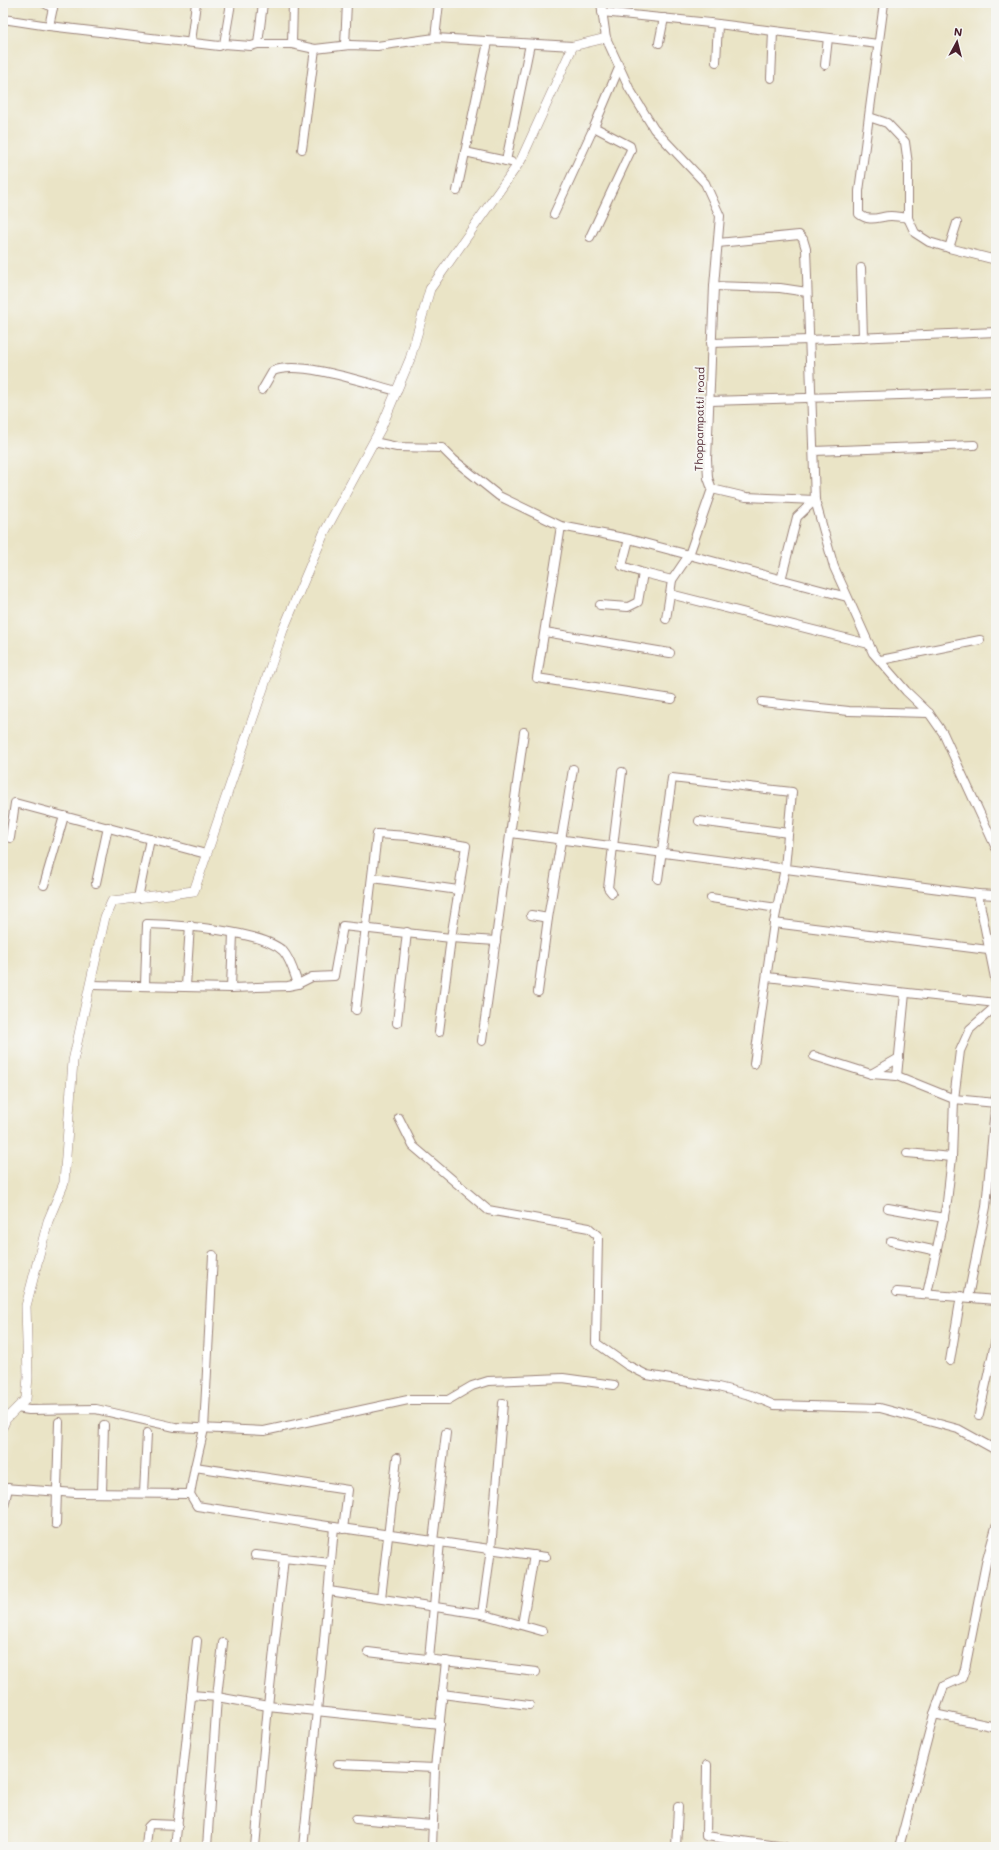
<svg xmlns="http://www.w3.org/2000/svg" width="999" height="1850" font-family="Mali,sans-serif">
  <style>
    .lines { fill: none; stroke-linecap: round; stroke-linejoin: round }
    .minor-casing { stroke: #9a8278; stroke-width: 10 }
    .tertiary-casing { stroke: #9a8278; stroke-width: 10 }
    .minor { stroke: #fff; stroke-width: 8 }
    .tertiary { stroke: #fff; stroke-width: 9 }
    .labels { text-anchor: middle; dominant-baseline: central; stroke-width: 4; stroke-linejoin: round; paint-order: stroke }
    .street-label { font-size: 11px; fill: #4a1f2b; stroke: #f6f6f2 }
  </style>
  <rect width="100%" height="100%" fill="#f6f6f2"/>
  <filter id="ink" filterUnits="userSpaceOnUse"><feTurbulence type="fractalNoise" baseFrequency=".025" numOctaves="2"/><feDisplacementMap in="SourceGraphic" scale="8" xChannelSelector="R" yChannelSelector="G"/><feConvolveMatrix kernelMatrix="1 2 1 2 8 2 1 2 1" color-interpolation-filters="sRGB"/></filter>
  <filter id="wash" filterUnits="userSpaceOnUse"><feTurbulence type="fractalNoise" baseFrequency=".012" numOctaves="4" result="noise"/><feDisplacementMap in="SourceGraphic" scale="16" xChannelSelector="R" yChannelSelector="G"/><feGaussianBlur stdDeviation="0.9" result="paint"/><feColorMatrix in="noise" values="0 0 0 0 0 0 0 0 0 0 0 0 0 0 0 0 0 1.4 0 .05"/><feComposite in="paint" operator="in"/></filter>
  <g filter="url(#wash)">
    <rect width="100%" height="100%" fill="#eae4c6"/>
  </g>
  <g filter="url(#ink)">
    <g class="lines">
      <g class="minor-casing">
        <g id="minor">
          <polyline points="44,3 53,8"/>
          <polyline points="601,3 606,38 629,88 654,129 705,183 720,216 714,286 707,459 708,478 712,489 746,497 815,500 834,567 873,653 906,691 929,713 943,733 996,848"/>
          <path d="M884,3L859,191V214C870,223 880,216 891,216C897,216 902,217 908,218"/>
          <polyline points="602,12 710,23 878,44"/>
          <polyline points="3,19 49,26 219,46 224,44 251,46 258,44 292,44 315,49 350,45 377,46 435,38 573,46"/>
          <polyline points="49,26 54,3"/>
          <polyline points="435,38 439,3"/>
          <polyline points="191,42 196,3"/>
          <polyline points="659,43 664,18"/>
          <polyline points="224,44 231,3"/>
          <polyline points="258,44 263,3"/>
          <polyline points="292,44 293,3"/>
          <polyline points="345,45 347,3"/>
          <polyline points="716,62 718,24"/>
          <polyline points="825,65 828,38"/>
          <polyline points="771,78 773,32"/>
          <polyline points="869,117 887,123 905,142 908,164 908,218 915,233 929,242 949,248 996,260"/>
          <polyline points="302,149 315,49"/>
          <polyline points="465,152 511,162"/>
          <polyline points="506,161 530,44"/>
          <polyline points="457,191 488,42"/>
          <polyline points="554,214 594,127 619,68"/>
          <polyline points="590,237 631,150 630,146 594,127"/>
          <polyline points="718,243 799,235 803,239 806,249 815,500 797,517 781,580"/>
          <polyline points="949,248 957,223"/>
          <polyline points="861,268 863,338"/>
          <polyline points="714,286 780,288 807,292"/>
          <polyline points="711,343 809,340 996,332"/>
          <path d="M262,390L273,371C301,360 366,383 397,391"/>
          <polyline points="710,401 996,392"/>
          <polyline points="374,442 397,447 442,448 454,460 499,496 561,526"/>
          <polyline points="814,451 974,445"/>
          <polyline points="629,539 622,566 643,573 672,580 670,594 869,644"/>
          <polyline points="672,580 689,555 712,489"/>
          <polyline points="600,605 628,607 638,602 643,573"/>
          <polyline points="666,619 670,594"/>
          <polyline points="545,632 670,653"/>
          <polyline points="881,660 980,640"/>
          <polyline points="672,699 537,678 561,526 629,539 847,597"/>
          <polyline points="762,702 849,711 929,713"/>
          <polyline points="699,821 788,833"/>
          <polyline points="511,833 978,894 996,895"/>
          <polyline points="10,838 15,803 206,854"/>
          <polyline points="373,878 458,890"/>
          <polyline points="658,879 672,778 792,792 785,868 774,923 754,1064"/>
          <polyline points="96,883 108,827"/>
          <polyline points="44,885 64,816"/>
          <polyline points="612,893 608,888 622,772"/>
          <polyline points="978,894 996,983"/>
          <polyline points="138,898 150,839"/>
          <polyline points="711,898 777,908"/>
          <polyline points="531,915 548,918"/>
          <polyline points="774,923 996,951"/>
          <polyline points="767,977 996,1003"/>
          <polyline points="91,985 231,988 288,986 298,984 312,977 334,976 343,926 451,938 496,941"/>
          <path d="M145,985L147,924C178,925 260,930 283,951C291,960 294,973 298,984"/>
          <polyline points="186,986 190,925"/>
          <polyline points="231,988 233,933"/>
          <polyline points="538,992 548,918 573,769"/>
          <polyline points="356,1010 377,834 408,836 466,846 451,938 439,1032"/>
          <polyline points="397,1023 407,932"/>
          <polyline points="482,1041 524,732"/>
          <polyline points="814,1056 871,1074 897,1076 954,1099 996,1103"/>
          <polyline points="871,1074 899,1058"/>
          <polyline points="897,1076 905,993"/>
          <polyline points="399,1118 413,1146 488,1210 589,1228 598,1236 596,1343 627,1365 647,1375 718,1387 750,1395 774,1405 880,1408 958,1429 996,1450"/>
          <polyline points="907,1153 952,1157"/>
          <polyline points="888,1208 944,1218"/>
          <polyline points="891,1241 937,1251"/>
          <polyline points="897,1292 996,1300"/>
          <polyline points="927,1294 947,1202 952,1157 954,1099 960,1051 970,1029 996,1006"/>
          <polyline points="968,1297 986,1207 996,1097"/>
          <polyline points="950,1361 961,1296"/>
          <polyline points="17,1408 29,1410 96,1409 175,1427 264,1431 408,1400 448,1400 472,1386 488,1381 563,1378 614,1385"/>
          <polyline points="979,1415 996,1339"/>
          <polyline points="195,1467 204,1429 213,1255"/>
          <polyline points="3,1488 76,1493 190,1494"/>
          <polyline points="102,1492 104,1425"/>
          <polyline points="144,1493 147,1433"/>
          <polyline points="3,1511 8,1488"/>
          <polyline points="56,1524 59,1422"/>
          <polyline points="334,1527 197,1506 190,1494 195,1467 348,1490 343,1529"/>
          <polyline points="433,1541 446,1433"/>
          <polyline points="255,1555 331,1563"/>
          <polyline points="329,1591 482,1614 542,1631"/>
          <polyline points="381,1598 397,1458"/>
          <polyline points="482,1614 491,1549 503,1403"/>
          <polyline points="522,1625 534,1555"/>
          <polyline points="368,1652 536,1672"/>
          <polyline points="429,1659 440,1542"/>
          <polyline points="442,1694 529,1705"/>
          <polyline points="191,1695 217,1697 268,1706 440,1724"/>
          <polyline points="934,1714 944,1686 962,1678 965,1669 986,1563 996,1527"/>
          <polyline points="338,1764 435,1768"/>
          <polyline points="707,1765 706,1836 785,1847"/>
          <polyline points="356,1819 432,1825"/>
          <polyline points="146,1847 148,1827 151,1824 178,1825"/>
          <polyline points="175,1847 197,1641"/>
          <polyline points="207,1847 217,1697 223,1643"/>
          <polyline points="255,1847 268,1706 284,1558"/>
          <polyline points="303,1847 323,1652 334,1527 546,1557"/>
          <polyline points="432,1847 435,1768 446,1661"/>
          <polyline points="676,1847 678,1807"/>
          <polyline points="899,1847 934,1714 996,1727"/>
        </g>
      </g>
      <g class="tertiary-casing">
        <polyline id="tertiary" points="3,1426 6,1419 26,1399 28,1377 26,1306 48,1221 64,1183 73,1061 105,917 112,901 194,891 283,630 324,533 381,428 410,359 430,289 521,160 573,46 606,38"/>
      </g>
      <use href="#minor" class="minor"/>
      <use href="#tertiary" class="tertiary"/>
    </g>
  </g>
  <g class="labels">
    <g class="street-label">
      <text transform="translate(699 419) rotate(-89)">Thoppampatti road</text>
    </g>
  </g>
  <rect width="999" height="1850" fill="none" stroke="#f6f6f2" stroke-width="16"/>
  <g transform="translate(957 42) rotate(7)" stroke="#f6f6f2" stroke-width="3" paint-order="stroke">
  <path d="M0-3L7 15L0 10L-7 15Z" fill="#4a1f2b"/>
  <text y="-6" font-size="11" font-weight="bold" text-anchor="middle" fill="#4a1f2b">N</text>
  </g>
</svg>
